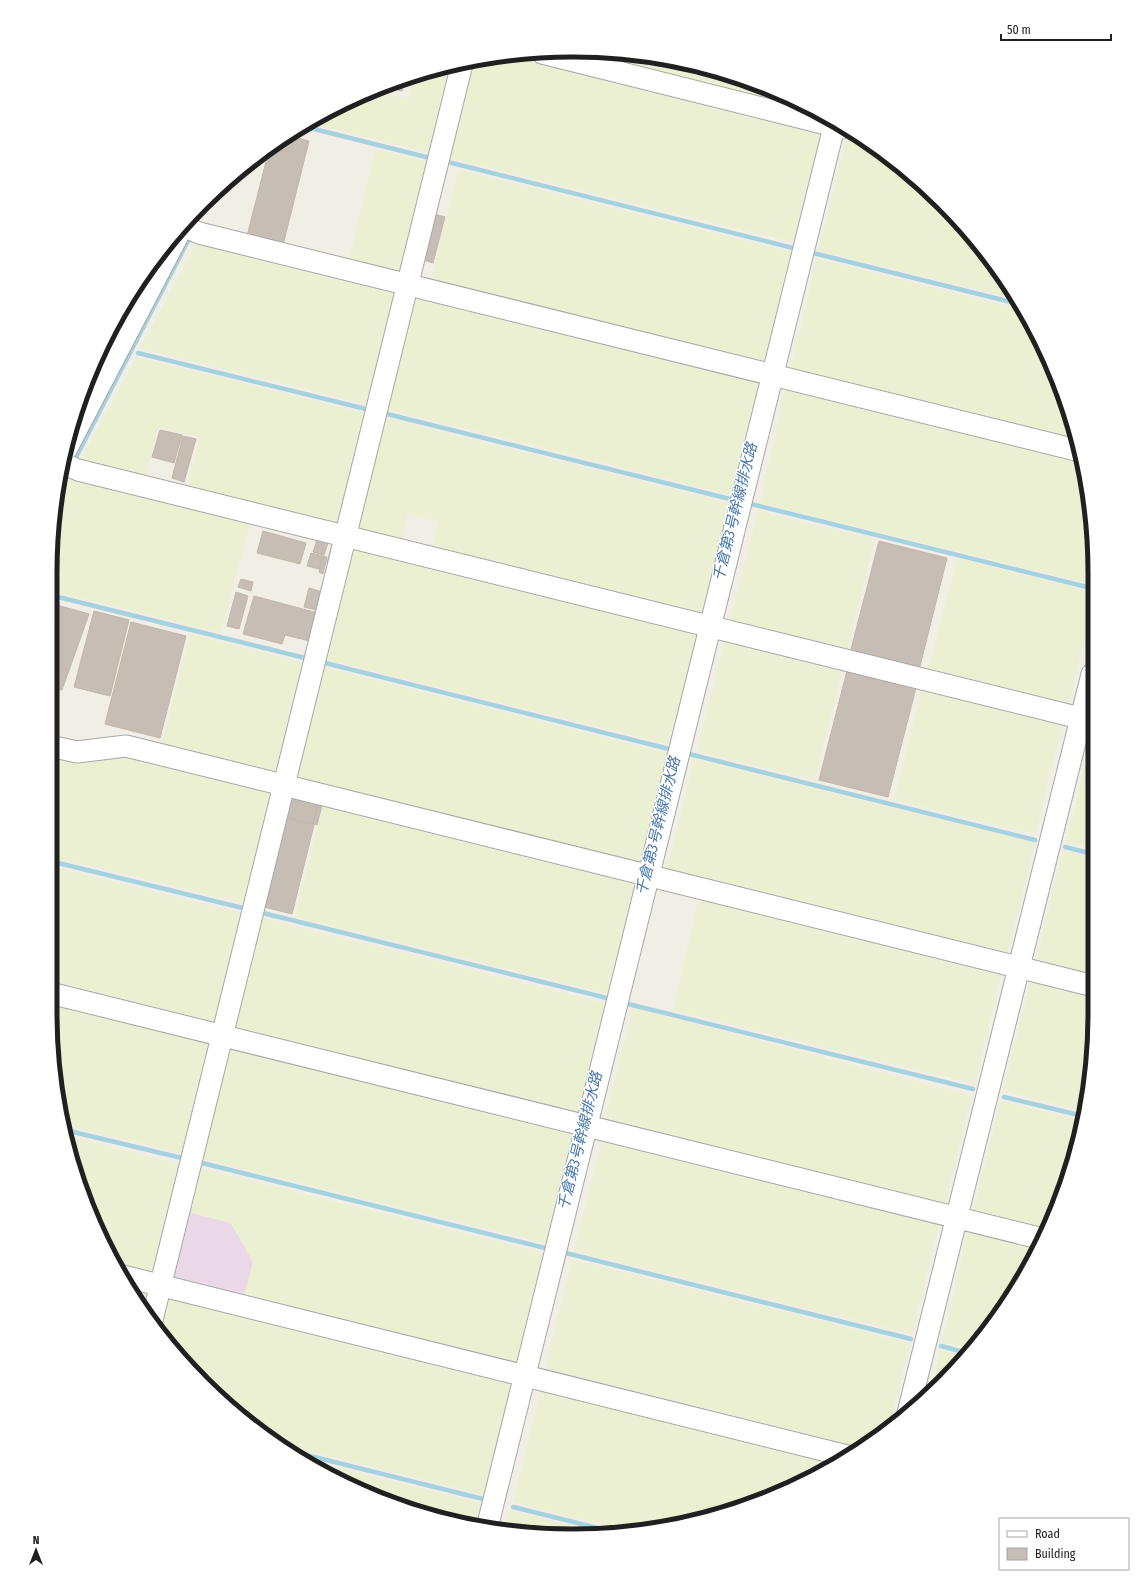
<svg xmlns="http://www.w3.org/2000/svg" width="1145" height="1586" font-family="'Fira Sans Condensed','Noto Sans JP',sans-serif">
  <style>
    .industrial { fill: #ead8e6 }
    .farmland { fill: #ecf0d2 }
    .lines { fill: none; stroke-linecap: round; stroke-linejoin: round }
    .stream { stroke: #a6d1df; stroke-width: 4.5 }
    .building { fill: #c6beb5; stroke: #c3b5a8 }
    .minor-casing { stroke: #a7a7a7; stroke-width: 23 }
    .minor { stroke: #fff; stroke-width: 21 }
    .labels { text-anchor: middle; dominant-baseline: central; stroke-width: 3; stroke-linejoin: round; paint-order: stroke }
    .water-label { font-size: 15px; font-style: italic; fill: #4676ab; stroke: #fff }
    .rim { fill: none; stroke: #202020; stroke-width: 5 }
  </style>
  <rect width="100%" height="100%" fill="#f1eee6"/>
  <polygon class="industrial" points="184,1211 231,1223 253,1262 243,1301 178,1284 168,1269"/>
  <g class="farmland">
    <polygon points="607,51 708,68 804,104 829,120 556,53"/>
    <polygon points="505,54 521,54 822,129 827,135 800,244 446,157 467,63"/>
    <polygon points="442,69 457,73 437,154 307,123 375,91 408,99 414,76"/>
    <polygon points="847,133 853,135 891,158 965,228 1012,298 819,251"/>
    <polygon points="375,149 434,164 407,277 348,265"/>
    <polygon points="458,170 798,254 770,367 430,286"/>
    <polygon points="197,241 395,290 401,295 374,406 140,348"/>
    <polygon points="817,259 1019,309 1041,342 1077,437 1079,448 789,375"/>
    <polygon points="413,294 764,379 738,497 384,408"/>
    <polygon points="136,357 373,415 343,530 187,490 200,437 158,427 145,479 79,463"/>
    <polygon points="786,385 1081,457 1090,504 1091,584 760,503"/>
    <polygon points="382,417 735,505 705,617 431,550 438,521 408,513 400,545 355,534"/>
    <polygon points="72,475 251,519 221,633 50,591 50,572 57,504"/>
    <polygon points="758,511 875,539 846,655 729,625"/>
    <polygon points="348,544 703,631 676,746 320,658"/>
    <polygon points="957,558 1091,592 1091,613 1067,710 927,675"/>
    <polygon points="190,634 311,665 283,778 160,751"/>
    <polygon points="726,635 844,664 815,780 697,751"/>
    <polygon points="319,666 674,755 646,866 289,783"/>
    <polygon points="923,683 1064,718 1036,834 894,800"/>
    <polygon points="1092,736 1093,848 1066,842"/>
    <polygon points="50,751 125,753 273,789 251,905 50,856"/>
    <polygon points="694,759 1035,843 1006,959 666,873"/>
    <polygon points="324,801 643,882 614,995 295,917"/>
    <polygon points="1063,850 1093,858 1093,981 1035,966"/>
    <polygon points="50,866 248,915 222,1029 50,989"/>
    <polygon points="700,893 1003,969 975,1084 673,1010"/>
    <polygon points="257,917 612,1005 585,1119 230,1033"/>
    <polygon points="1032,976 1094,991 1094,1047 1083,1111 1003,1091"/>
    <polygon points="50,998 214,1038 189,1155 65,1125 50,1014"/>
    <polygon points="633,1008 972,1096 944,1208 603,1127"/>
    <polygon points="226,1045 576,1129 552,1245 198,1158"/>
    <polygon points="1001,1101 1082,1121 1077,1149 1045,1234 972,1216"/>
    <polygon points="603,1134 941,1217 912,1334 574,1251"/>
    <polygon points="70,1137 187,1166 160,1277 120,1271 90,1214 68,1149"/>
    <polygon points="195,1167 551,1255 523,1367 243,1301 253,1262 231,1223 184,1211"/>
    <polygon points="969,1226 1041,1245 987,1332 971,1349 942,1342"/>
    <polygon points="572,1260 910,1343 889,1428 853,1453 543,1377"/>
    <polygon points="127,1283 153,1290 150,1317 138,1304"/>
    <polygon points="171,1295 516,1381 491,1497 288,1446 228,1406 157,1325 164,1297"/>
    <polygon points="940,1350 964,1356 930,1393"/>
    <polygon points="541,1388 839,1461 773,1496 640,1532 633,1532 513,1502"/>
    <polygon points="309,1461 489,1505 483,1527 437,1518 342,1482"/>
    <polygon points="510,1510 595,1532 505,1531"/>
  </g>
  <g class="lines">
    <g class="stream">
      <polyline points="302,126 434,159"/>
      <polyline points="444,161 797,249"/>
      <polyline points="195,225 205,202"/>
      <polyline points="809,252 1015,303"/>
      <polyline points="138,353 370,410"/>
      <polyline points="383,413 734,500"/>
      <polyline points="73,463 191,235"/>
      <polyline points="58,491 68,471"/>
      <polyline points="747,503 1091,588"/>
      <polyline points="50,595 309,659"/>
      <polyline points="321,662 673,750"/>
      <polyline points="685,753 1035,840"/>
      <polyline points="1065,847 1093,854"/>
      <polyline points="50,861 247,909"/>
      <polyline points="259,912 611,999"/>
      <polyline points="624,1003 973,1089"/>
      <polyline points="1004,1097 1083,1116"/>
      <polyline points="65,1130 186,1159"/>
      <polyline points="198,1162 549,1249"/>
      <polyline points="562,1252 911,1339"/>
      <polyline points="941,1346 967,1353"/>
      <polyline points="298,1453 487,1500"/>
      <polyline points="513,1507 614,1532"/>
    </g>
  </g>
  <g class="building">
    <polygon points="406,77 402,91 385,87 405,78"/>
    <polygon points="289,136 309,141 283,245 247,236 269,150"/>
    <polygon points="434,214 445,217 433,263 423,260"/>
    <polygon points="136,289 125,310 122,309"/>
    <polygon points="107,338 109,338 98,360 96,359"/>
    <polygon points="160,430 182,435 174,463 152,457"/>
    <polygon points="183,436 196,439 184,482 172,478"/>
    <polygon points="263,531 306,543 300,564 257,553"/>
    <polygon points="317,540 328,543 324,555 313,552"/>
    <polygon points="879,541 947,558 919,670 850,653"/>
    <polygon points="332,545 337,546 332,565 327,563"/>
    <polygon points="311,553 323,556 319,569 307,566"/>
    <polygon points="323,556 327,557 323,574 319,572"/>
    <polygon points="241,579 253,582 251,591 238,587"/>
    <polygon points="309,588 326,593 321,611 304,607"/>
    <polygon points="236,592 248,596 239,629 227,626"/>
    <polygon points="254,596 318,613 310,641 285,635 282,644 243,634"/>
    <polygon points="50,603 89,614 62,690 50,688"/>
    <polygon points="94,611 129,620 110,696 74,687"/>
    <polygon points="131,622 186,636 160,738 105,724"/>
    <polygon points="848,667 917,684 888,797 819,780"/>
    <polygon points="292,794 319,800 313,824 286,817"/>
    <polygon points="319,800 323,801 317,825 313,824"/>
    <polygon points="282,817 314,825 292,914 260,906"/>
  </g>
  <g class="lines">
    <g class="minor-casing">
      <g id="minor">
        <polyline points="542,53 842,128"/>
        <polyline points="183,226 199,233 1080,451"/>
        <polyline points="66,450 184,224"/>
        <polyline points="62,463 78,470 1092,721"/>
        <polyline points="50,746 77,752 126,746 1094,986"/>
        <polyline points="50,993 1043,1239"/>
        <polyline points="123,1276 847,1456"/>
        <polyline points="152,1320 462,64"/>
        <polyline points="908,1413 1092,674"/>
        <polyline points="487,1528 835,123"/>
      </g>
    </g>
    <use href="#minor" class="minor"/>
  </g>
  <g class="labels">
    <g class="water-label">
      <text transform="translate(735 512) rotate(-76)">千倉第3号幹線排水路</text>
      <text transform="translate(658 826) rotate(-76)">千倉第3号幹線排水路</text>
      <text transform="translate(580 1141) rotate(-76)">千倉第3号幹線排水路</text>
    </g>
  </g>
  <path d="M0 0H1145V1586H0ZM572 57H573A515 515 0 0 1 1088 572V1014A515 515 0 0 1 573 1529H572A515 515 0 0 1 57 1014V572A515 515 0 0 1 572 57Z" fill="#fff" fill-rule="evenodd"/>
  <path class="rim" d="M572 57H573A515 515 0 0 1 1088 572V1014A515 515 0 0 1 573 1529H572A515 515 0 0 1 57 1014V572A515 515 0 0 1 572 57Z"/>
  <rect x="999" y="1518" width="130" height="52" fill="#ffffff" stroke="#a6a6a6"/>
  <rect x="1007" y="1531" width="20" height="6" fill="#ffffff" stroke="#a6a6a6"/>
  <text x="1035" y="1538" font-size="12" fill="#202020">Road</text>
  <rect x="1007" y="1548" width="20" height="12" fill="#c6beb5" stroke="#a6a6a6"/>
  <text x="1035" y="1558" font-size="12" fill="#202020">Building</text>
  <g transform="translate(36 1550)" stroke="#ffffff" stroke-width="3" paint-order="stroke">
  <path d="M0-3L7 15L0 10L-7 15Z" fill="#202020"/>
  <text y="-6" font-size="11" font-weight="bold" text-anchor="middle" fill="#202020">N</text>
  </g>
  <path d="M1001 34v6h110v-6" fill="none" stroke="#202020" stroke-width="2"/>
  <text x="1007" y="34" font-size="12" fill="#202020" stroke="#ffffff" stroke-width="3" paint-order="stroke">50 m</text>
</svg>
